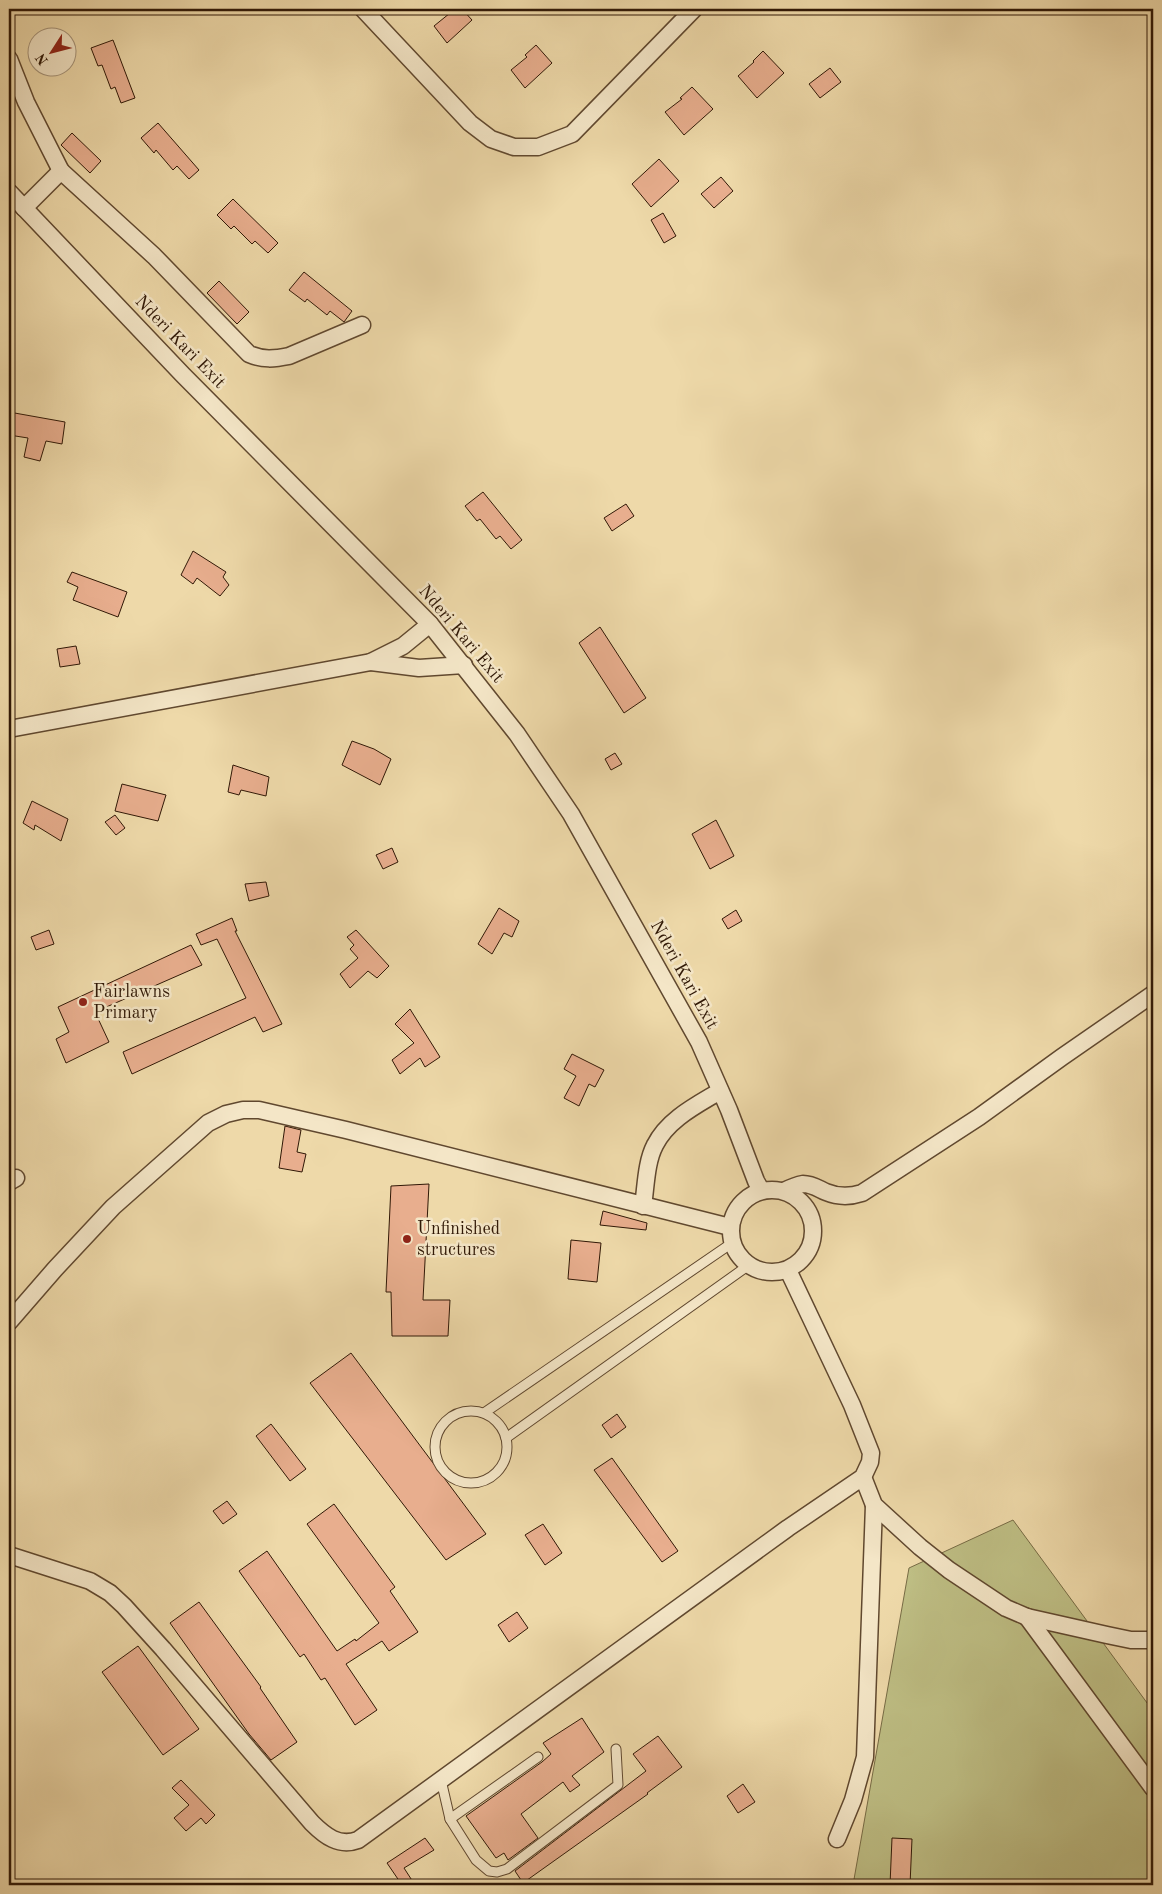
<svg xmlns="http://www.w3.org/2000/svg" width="1162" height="1894" font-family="'Old Standard TT',serif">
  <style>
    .green { fill: #bebe84; stroke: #776b45 }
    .building { fill: #e8ae8e; stroke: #301806 }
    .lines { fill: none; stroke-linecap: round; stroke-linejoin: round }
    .lane-casing { stroke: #60482f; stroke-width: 11 }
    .street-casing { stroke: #60482f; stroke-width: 19 }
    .lane { stroke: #f4e6c7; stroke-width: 9 }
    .street { stroke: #f4e6c7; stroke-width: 16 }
    .poi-dot { fill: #8f2418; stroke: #f4e6c7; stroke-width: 2 }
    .labels { text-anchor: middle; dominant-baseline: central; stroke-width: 5; stroke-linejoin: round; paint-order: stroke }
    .street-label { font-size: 18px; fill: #301806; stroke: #f4e6c7 }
    .poi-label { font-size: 18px; fill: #301806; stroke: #f4e6c7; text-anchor: start }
  </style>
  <rect width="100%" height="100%" fill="#eed9a9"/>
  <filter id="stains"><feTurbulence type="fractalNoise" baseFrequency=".004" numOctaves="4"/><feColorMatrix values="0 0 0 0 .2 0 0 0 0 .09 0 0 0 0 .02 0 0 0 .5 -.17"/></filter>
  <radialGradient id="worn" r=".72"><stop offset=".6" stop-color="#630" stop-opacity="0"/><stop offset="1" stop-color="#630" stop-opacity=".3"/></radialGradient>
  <polygon class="green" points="1013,1520 1153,1711 1153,1885 853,1885 909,1568"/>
  <g class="building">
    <polygon points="455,9 462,9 472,20 447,43 434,26"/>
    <polygon points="113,40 135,98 121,103 115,87 111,89 102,65 98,66 91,48"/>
    <polygon points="536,45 552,63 525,88 511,70 527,57 525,55"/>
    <polygon points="763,51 784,73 757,98 738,76 754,62 753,61"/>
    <polygon points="830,68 841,82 820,98 809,84"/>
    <polygon points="692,87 713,109 684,135 665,112 682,99 680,98"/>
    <polygon points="158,123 199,170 189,179 177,166 173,170 156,150 154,153 141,138"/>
    <polygon points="72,133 101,161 90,173 61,145"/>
    <polygon points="659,159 679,181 651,207 632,184"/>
    <polygon points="721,177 733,191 714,208 701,194"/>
    <polygon points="233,199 278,243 268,253 255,241 252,244 234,226 231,229 217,215"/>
    <polygon points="663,213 676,236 664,243 651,220"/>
    <polygon points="304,272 352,311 344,322 330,311 327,315 307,299 305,302 289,290"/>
    <polygon points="219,281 249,312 237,324 207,293"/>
    <polygon points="9,412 65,422 62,444 46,441 40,461 24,457 28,438 9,435"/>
    <polygon points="483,492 522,540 511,549 500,536 496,539 480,519 477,521 465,506"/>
    <polygon points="626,504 634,516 612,531 604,518"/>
    <polygon points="193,551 226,572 223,577 229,585 220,596 197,578 193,584 181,575"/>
    <polygon points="72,572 127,592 118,617 73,600 78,587 67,582"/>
    <polygon points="600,627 646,698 624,713 579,643"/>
    <polygon points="76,646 80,664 60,667 57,649"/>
    <polygon points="352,741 374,749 391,759 380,785 342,765"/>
    <polygon points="615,753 622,764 611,770 605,759"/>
    <polygon points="233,765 269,777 266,796 241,790 239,795 228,792"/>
    <polygon points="122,784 166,795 158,821 115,811"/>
    <polygon points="32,801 68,819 61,841 35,825 34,830 23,823"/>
    <polygon points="115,815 125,828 116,835 105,822"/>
    <polygon points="716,820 734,856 710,869 692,834"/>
    <polygon points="392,848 398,862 383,869 376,855"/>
    <polygon points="266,882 269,896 249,901 245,884"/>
    <polygon points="499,908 519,921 512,937 504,933 492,954 478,944"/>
    <polygon points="736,910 742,921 728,929 722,919"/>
    <polygon points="232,918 237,931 235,931 282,1024 263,1032 255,1017 132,1074 123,1052 246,998 217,939 201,945 196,934"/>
    <polygon points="49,930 54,944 36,950 31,937"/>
    <polygon points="356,930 389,966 377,978 368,971 350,988 340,974 358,958 350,949 354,945 347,937"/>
    <polygon points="191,945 202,965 95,1012 109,1042 66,1063 56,1039 69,1032 58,1007"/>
    <polygon points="410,1009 440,1057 425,1067 420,1058 400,1074 392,1060 414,1043 395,1024"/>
    <polygon points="572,1054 604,1070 595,1087 589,1084 579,1106 564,1098 576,1076 564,1069"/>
    <polygon points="285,1126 301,1130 297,1152 306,1154 302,1172 279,1168"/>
    <polygon points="429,1184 423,1300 450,1300 448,1336 392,1336 391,1292 386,1292 391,1186"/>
    <polygon points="603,1211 647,1223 646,1230 600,1225"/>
    <polygon points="571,1240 601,1243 597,1282 568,1279"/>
    <polygon points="351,1353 486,1534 446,1560 310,1383"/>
    <polygon points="617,1414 626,1427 611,1438 602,1425"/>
    <polygon points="271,1424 306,1469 290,1481 256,1436"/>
    <polygon points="612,1458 678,1551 662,1562 594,1470"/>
    <polygon points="227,1501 237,1514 223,1524 213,1511"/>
    <polygon points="334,1504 395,1587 390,1591 418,1632 389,1651 382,1641 346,1664 377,1710 355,1725 325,1678 321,1680 304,1654 300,1657 239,1571 267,1551 337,1651 355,1639 356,1641 379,1623 307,1524"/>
    <polygon points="543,1524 562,1553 545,1565 525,1535"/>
    <polygon points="199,1602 261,1687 260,1688 297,1742 271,1760 249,1734 170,1623"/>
    <polygon points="517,1612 528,1628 509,1642 498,1625"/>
    <polygon points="138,1646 199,1729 163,1755 102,1672"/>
    <polygon points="582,1718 604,1752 572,1776 580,1785 570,1792 563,1782 521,1814 538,1838 508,1860 504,1853 496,1858 466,1816 542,1762 551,1754 543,1743"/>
    <polygon points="658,1736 682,1767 647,1793 648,1794 523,1883 515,1871 646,1771 633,1754"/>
    <polygon points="181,1780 215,1815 206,1824 201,1818 186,1831 174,1818 189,1805 172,1788"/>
    <polygon points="743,1784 755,1802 738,1813 727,1796"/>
    <polygon points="425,1838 434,1850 404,1868 415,1885 402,1885 387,1863"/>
    <polygon points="892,1838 912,1839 910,1885 890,1885"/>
  </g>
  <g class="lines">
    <g class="lane-casing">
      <g id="lane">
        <circle cx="471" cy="1447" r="36"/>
        <polyline points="484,1413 732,1243"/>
        <polyline points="506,1438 749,1265"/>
        <polyline points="441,1780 450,1819 476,1860 489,1871 497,1872 507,1869 618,1785 616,1749"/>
        <polyline points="450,1819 538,1757"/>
      </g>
    </g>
    <g class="street-casing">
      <g id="street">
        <polyline points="363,9 470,123 491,139 514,147 538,147 572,134 694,9"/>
        <polyline points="9,59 26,102 61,171"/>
        <polyline points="9,192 183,375 430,624 517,734 571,814 699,1042 729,1110 756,1181 761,1190"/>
        <path d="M24,208L61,171L154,256L249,354C263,360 274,359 289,356L362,325"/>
        <polyline points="430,624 403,646 371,662 419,668 464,665"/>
        <polyline points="9,729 371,662"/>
        <polyline points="9,1182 16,1178"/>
        <circle cx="772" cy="1231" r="41"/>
        <path d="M784,1191C790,1188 797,1185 803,1184C812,1184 819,1189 826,1192C838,1197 850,1197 862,1193L979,1117L1062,1057L1153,994"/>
        <path d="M643,1206C646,1186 646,1162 655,1145C668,1119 697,1105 720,1091"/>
        <polyline points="9,1322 55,1269 113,1207 208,1123 226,1114 243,1110 259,1110 346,1130 730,1227"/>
        <polyline points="863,1477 874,1505 920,1547 949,1570 1006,1608 1027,1617 1107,1635 1131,1640 1153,1640"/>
        <path d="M9,1555L90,1581L110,1593L124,1606L163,1649L312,1823C325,1836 339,1847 358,1840L788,1528L863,1477L870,1462L871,1453L852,1405L788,1270"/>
        <polyline points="1027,1617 1153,1788"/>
        <polyline points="837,1839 853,1800 865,1757 874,1505"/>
      </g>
    </g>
    <use href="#lane" class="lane"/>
    <use href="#street" class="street"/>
  </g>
  <g class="poi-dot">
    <circle cx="83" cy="1002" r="5"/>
    <circle cx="407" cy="1239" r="5"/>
  </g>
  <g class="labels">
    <g class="street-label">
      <text transform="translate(180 342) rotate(46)">Nderi Kari Exit</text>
      <text transform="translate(461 634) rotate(50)">Nderi Kari Exit</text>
      <text transform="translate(684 975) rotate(61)">Nderi Kari Exit</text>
    </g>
    <g class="poi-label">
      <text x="93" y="992">Fairlawns<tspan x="93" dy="21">Primary</tspan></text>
      <text x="417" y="1229">Unfinished<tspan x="417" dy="21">structures</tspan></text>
    </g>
  </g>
  <rect width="1162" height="1894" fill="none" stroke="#eed9a9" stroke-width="30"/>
  <rect x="10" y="10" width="1142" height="1874" fill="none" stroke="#301806" stroke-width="2.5"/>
  <rect x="15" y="15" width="1132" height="1864" fill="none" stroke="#301806"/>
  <g transform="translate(52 52) rotate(234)"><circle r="24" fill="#f4e6c7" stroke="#a6947a"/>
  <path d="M0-4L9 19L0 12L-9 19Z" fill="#8f2418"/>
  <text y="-8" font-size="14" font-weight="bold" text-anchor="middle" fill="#301806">N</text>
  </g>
  <rect width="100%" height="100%" filter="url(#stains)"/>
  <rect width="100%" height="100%" fill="url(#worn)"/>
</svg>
